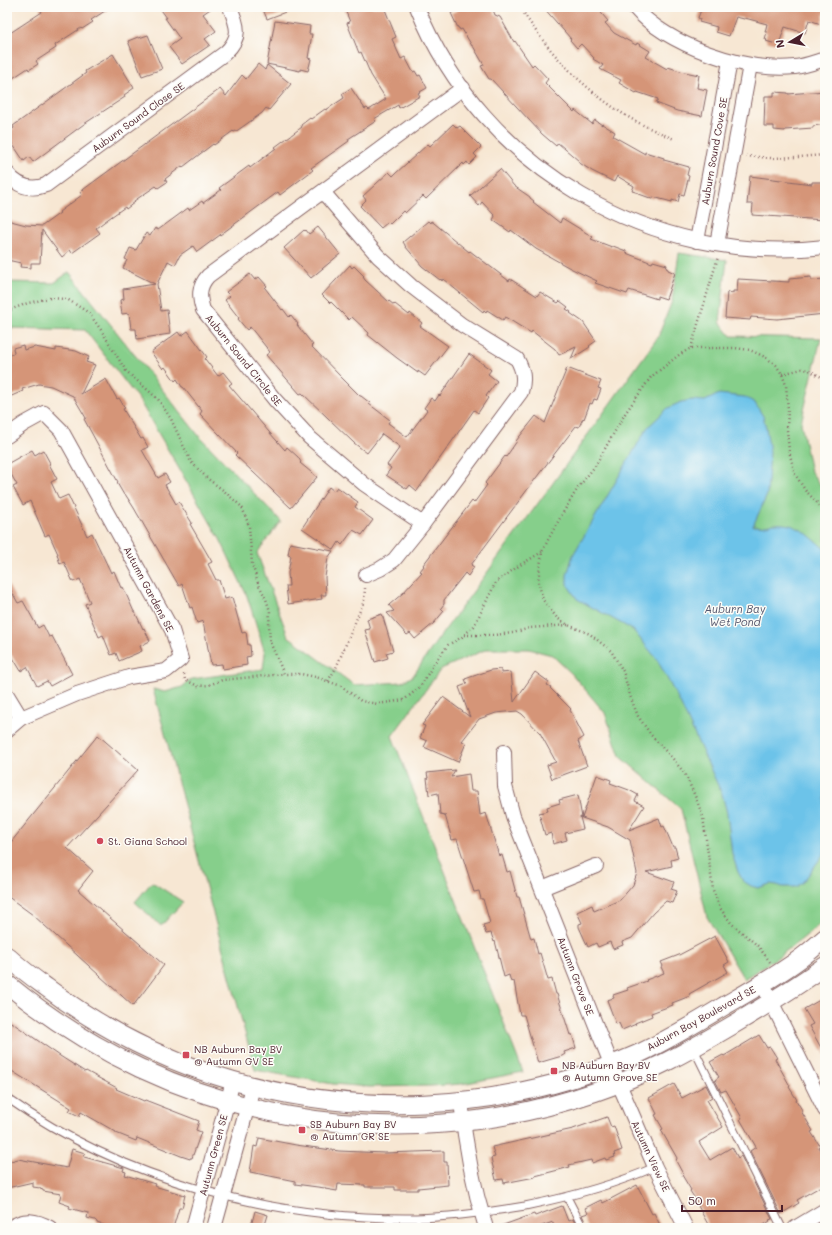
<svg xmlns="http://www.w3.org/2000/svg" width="832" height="1235" font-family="Mali,sans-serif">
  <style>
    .green { fill: #86cf8b; stroke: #68775b }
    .water { fill: #6cc3e9; stroke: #5b718a }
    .building { fill: #d59578 }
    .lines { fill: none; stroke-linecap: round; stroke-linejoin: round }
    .service-casing { stroke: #876566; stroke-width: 9 }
    .minor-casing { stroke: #876566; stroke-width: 16 }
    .tertiary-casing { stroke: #876566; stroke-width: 20 }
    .path { stroke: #876566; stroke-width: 2.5; stroke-dasharray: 1 3; stroke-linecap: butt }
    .service { stroke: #fff; stroke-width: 7 }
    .minor { stroke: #fff; stroke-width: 14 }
    .tertiary { stroke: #fff; stroke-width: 18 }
    .poi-dot { fill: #d1495b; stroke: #fdfcf7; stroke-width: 1.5 }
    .labels { text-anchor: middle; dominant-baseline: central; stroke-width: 3; stroke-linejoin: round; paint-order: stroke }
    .street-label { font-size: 10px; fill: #4a1f2b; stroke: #fdfcf7 }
    .poi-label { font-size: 10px; fill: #4a1f2b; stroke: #fdfcf7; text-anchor: start }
    .water-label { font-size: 11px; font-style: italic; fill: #56586e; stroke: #fdfcf7 }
  </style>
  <rect width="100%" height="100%" fill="#fdfcf7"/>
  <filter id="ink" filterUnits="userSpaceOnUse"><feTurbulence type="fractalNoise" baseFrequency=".025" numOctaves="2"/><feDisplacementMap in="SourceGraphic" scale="8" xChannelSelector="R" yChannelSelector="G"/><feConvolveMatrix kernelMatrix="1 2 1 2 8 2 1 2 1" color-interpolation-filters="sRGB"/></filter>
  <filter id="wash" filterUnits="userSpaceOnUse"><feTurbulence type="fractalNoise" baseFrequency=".012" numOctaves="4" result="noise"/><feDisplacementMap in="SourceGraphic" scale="16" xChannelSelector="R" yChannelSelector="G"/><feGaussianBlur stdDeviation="0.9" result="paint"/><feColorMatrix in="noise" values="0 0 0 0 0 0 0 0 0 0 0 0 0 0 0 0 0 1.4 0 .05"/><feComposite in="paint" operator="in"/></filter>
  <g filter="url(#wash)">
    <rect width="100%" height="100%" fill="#f7e7d3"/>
    <g class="green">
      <polygon points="679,253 727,260 720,322 731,336 821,338 801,423 811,472 825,491 825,920 802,939 778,957 744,979 707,917 681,809 620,756 605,713 572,674 552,655 529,649 487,649 441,669 392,736 523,1072 462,1084 432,1086 369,1087 333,1084 255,1070 153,689 165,692 182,687 192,679 263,669 265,653 257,627 247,596 220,539 139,400 85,330 11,328 7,331 7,282 54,283 69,272 199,436 281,521 257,553 288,636 354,685 402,682 413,676 436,642 550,487 658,337 672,301"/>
      <polygon points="152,882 183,902 161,926 135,902"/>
    </g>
    <path class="water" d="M719,394L745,397L755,403L763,416L766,427L770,452L767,495L753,526C757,526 761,527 765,526C768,526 772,524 775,524C798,522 809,536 825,549V852L804,881L796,887H783L777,885L770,884L758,888L751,886L743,881L738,872L732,854L727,813L722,794L680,703L667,678L656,658L633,630L577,599L567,584V575L573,555L647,428L668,408L681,402L692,400L705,401Z"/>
    <g id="blocks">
      <g class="building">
        <polygon points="39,7 111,7 91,20 93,22 82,29 81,28 55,45 56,48 36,61 38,64 29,70 28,68 7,82 7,35 42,12"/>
        <polygon points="159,7 213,7 203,14 216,31 205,39 210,45 182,64 169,47 180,39 165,18 167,18"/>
        <polygon points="262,7 296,7 296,8 267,19"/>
        <polygon points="344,7 384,7 396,37 392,39 401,59 405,57 413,72 415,71 418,76 420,75 427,88 418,93 420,96 399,108 398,105 374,119 376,121 348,139 349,141 311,168 313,170 280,195 278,192 197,252 193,246 180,255 175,265 168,261 157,284 161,311 167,310 170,334 137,339 136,329 131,329 129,313 122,314 120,300 124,299 123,289 155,284 123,268 127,260 125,259 130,248 136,250 146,233 150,236 155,228 158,230 188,208 189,210 202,201 203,203 221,190 219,188 249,166 250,168 276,148 275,147 302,127 301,125 310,118 311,119 325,109 326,110 344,98 342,94 351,88 365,109 367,108 369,110 386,99 371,75 361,52 359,53 347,23 350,22"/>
        <polygon points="456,7 492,7 495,15 500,17 514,42 515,41 532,66 534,64 548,79 545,83 574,112 575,110 592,124 595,120 602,125 602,124 615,132 613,136 645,154 645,152 664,158 664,160 689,167 687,175 689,176 684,195 680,194 678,202 672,200 672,202 653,197 653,199 639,194 639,193 632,191 634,186 617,176 614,182 592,171 578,162 579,161 558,143 556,146 542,134 491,79 489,79 481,66 484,65 473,46 472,46 462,29 460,30 459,28 458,28 451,13 458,10"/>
        <polygon points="543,7 596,7 608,21 605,23 614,33 636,45 637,43 650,51 646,57 667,69 668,67 680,71 699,75 697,88 707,90 702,116 677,111 656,103 658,99 637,92 636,93 619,83 621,80 600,69 603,65 593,59 594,58 581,44 577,48 570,40 571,39"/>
        <polygon points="702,7 825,7 825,11 821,24 809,20 805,33 785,27 779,44 777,43 776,44 766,41 767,40 765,39 767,32 765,32 767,24 745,18 744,19 736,17 729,36 716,32 717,27 699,22 700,19 698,18"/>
        <polygon points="275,21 310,26 309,34 312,34 308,58 311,59 308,71 300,69 300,71 267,64"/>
        <polygon points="148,35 162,69 142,76 128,41 138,37 139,38"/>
        <polygon points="113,54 134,88 124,95 125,97 84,124 33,162 29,157 24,161 7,136 7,133 14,128 13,126 86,73 85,71"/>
        <polygon points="258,64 265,70 267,65 291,84 269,110 266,108 262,113 238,130 234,132 233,131 214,145 213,144 183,167 182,166 165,179 167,182 158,188 156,186 134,201 135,202 126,209 125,207 108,219 96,228 100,233 72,253 70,250 62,257 42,230 40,263 31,263 31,268 20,267 21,263 7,260 7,220 26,225 42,226 60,213 59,212 82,195 80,192 220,89 226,96 242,75 246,79"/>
        <polygon points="825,91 825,124 813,126 813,128 785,130 785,131 774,130 774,126 764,126 765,96 774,96 774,92 788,93 788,94"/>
        <polygon points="453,124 457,128 460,126 481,147 474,154 477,157 469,165 467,162 464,165 463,163 426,199 423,196 405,213 403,211 390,224 388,222 381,228 360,206 366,200 363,196 389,172 393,176 396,173 428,144 430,146"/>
        <polygon points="500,169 514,186 530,197 530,198 534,201 533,202 560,223 562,218 593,237 591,239 612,247 613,246 626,251 626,253 652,263 653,261 667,265 666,268 668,269 668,270 675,273 666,299 657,296 657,299 629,290 627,294 595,283 597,281 570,268 536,249 511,230 510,232 493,220 495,216 482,202 479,206 470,196"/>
        <polygon points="750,176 812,184 812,182 823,182 823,187 825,187 824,220 752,215 753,204 747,204"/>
        <polygon points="428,221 430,223 431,221 434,223 469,252 470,251 509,281 510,279 537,296 540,292 558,303 560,301 568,307 566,309 571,312 570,313 583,322 596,341 589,346 590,347 571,359 576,347 559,355 555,349 532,331 531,333 505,317 503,320 487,310 486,312 484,310 483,312 443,279 442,281 441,279 440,280 422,266 405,246 405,245 403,242"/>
        <polygon points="318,227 340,254 311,278 284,248 304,230 305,231 306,230 309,234"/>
        <polygon points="350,265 352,268 354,266 364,276 363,277 365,280 389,302 389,301 394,305 395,304 409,315 410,313 422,323 420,326 448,346 425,376 418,371 418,373 397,358 368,335 369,333 352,317 349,320 331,302 330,303 322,295"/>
        <polygon points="250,274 255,280 259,277 267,286 265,288 282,310 283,309 289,317 291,315 298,324 297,325 313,345 311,346 341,377 360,396 361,396 370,403 369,404 390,420 388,423 407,437 427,410 424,408 431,398 435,401 439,395 440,396 469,354 490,369 491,370 488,374 497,381 486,396 488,398 478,413 474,410 417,491 410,485 407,489 386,475 391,468 387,465 400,447 382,434 367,453 354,443 302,393 300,394 266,355 270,352 250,327 247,330 238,319 239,318 225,300 230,296 226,292"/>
        <polygon points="811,277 811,280 825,279 825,314 777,319 751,317 750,320 725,318 727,292 733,293 733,291 737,291 738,279 789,282 789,279"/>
        <polygon points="188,331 207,357 205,359 218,376 223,372 232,383 229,385 269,432 285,450 287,447 298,457 301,462 300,463 317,477 291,508 235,455 237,453 200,414 202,411 183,387 182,387 177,379 175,381 165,367 163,369 151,352 178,332 181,336"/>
        <polygon points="23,345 24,350 35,347 56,351 56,348 76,351 89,357 86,362 95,365 81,394 106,379 117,399 119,398 125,408 123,409 141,439 143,438 148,447 142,450 158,478 165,474 170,482 165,485 176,504 179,502 192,523 190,524 212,562 208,564 216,580 219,580 225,599 232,597 242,633 246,632 248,645 250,645 251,656 246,657 247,665 223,669 222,664 211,665 203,621 197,623 192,607 190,608 182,584 179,586 134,508 125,494 124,495 117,483 118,482 84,419 86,418 73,396 51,386 39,384 22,389 23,391 7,398 7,357 14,353 13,348"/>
        <polygon points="567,368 601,381 598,388 601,389 597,400 594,399 592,404 590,403 584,419 583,418 579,427 576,426 539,474 471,565 474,567 468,576 465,573 444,600 444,604 441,608 444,611 434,623 415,639 410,633 407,635 387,613 394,611 389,605 403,593 422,572 420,571 424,566 423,565 472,501 474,503 487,485 485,483 505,456 506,457 517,441 516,441 536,416 545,423"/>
        <polygon points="32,450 35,455 43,450 50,463 49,464 57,479 51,482 59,499 68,495 87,536 92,533 111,573 114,571 121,588 123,587 134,612 135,612 143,629 144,628 150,641 140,646 142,651 119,661 116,653 111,655 103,635 99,637 85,604 90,602 80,579 73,582 64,562 60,564 57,554 58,554 49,534 45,536 30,501 23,505 13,487 17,485 7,467 7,464"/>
        <polygon points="329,487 334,491 337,487 358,502 355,507 373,520 362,535 353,530 342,545 339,542 334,550 302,528"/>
        <polygon points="290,543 333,551 328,558 325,577 326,595 321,595 322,599 288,604 286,586 289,586 288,573 291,556 288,555"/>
        <polygon points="7,583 18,603 23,601 38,628 43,625 49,637 52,636 72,674 50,686 47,681 37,686 27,667 21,671 7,648"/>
        <polygon points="382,614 393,651 386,653 388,658 375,662 365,630 370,629 367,619"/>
        <polygon points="501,669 501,673 511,672 514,702 535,672 549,682 547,685 551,687 550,688 571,709 570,710 584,737 578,741 587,766 552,779 547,765 556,762 540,733 522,714 517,711 496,713 479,719 462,741 466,743 458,762 424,747 427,741 420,738 425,726 422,725 443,697 470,717 459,687 467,684 465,679 491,670"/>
        <polygon points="98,735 138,770 67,848 93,871 78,890 164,965 133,1006 33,915 7,896 7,847"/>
        <polygon points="455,770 451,777 469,774 471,791 477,791 480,815 486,813 499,856 502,855 507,872 510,871 517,897 519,897 531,939 534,938 538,954 540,953 548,980 552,979 556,994 557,994 570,1035 572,1034 576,1048 564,1052 565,1054 562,1056 538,1063 524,1015 520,1015 514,981 511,982 509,975 504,977 495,941 494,942 491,933 486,934 483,925 490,923 483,899 481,899 479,891 474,892 457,839 452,840 445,815 440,814 438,793 429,795 427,778 428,778 427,773"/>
        <polygon points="597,775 611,780 610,783 629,790 638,795 635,801 644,806 629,830 659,818 662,827 664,826 673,847 675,847 678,858 671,860 672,866 646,872 674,882 671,889 677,891 672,903 666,901 653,913 632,938 622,942 623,945 613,949 610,942 598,947 596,943 588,947 579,927 579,924 582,923 577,912 592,905 594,911 620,900 633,885 637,873 630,840 608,827 582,818"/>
        <polygon points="578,795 582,818 580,817 583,829 565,833 567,840 553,844 551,833 545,835 539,813 548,811 547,807 560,803 559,800"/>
        <polygon points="715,936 729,962 724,965 728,972 689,994 690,996 672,1003 673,1005 651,1013 652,1016 635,1023 636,1024 622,1030 619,1023 616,1024 607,1000 614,998 613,995 628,990 627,988 647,981 646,980 664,973 661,967 663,966 661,962 679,955"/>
        <polygon points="825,997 825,1055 809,1026 813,1024 804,1009"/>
        <polygon points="11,1022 60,1056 85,1072 86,1071 117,1088 116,1089 144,1101 145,1100 199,1121 196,1130 201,1132 192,1158 190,1158 190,1159 181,1156 137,1138 136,1141 116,1133 116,1132 81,1112 79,1116 69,1111 71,1108 7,1068 7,1028"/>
        <polygon points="759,1035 767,1048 770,1047 777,1058 775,1059 790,1086 789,1087 797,1100 796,1100 802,1110 801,1111 813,1131 811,1132 820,1146 818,1147 825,1158 825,1184 797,1200 799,1203 781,1214 750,1151 756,1147 740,1119 742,1118 726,1090 721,1092 715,1080 719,1077 710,1062 723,1055 724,1056"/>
        <polygon points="674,1084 682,1098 706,1085 712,1097 707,1100 723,1127 699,1142 710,1160 732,1147 738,1158 741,1156 772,1219 769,1220 770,1221 759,1228 710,1228 698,1206 699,1205 690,1191 691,1190 682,1175 683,1174 676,1161 677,1158 661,1130 663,1129 655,1115 657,1114 649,1098"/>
        <polygon points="607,1117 611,1127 614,1126 622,1150 614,1153 615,1157 606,1160 605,1158 592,1163 591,1160 569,1165 570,1167 535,1176 535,1177 504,1183 503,1179 496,1180 491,1158 495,1157 492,1147 573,1129"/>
        <polygon points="259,1138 296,1145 339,1151 385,1153 444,1151 444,1162 447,1162 448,1185 418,1188 418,1190 395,1190 395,1187 365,1187 365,1185 364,1185 338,1184 337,1191 325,1189 325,1188 295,1184 295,1181 250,1172 254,1146 257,1147"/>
        <polygon points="72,1149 85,1153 84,1157 124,1168 123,1171 126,1172 125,1175 155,1184 154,1186 185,1195 182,1208 179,1208 173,1228 113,1228 97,1223 97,1222 95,1220 87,1218 88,1213 69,1208 70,1206 59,1202 61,1194 43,1191 43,1190 40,1189 40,1188 33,1187 33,1182 7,1188 7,1162 18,1159 67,1168"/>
        <polygon points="637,1185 652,1214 654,1213 660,1225 654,1228 588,1228 582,1215 588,1213 585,1208 601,1200 603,1203"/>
        <polygon points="562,1206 568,1221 573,1219 577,1228 552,1228 555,1227 553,1222 536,1228 498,1228 498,1227 534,1214 535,1216"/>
        <polygon points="255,1211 268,1215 264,1228 251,1226"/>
      </g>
    </g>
  </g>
  <g filter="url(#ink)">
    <use href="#blocks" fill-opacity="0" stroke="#876566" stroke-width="1"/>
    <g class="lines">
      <g class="service-casing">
        <g id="service">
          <polyline points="694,1049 782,1228"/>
          <path d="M7,1098C125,1181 273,1220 416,1218C453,1217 489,1212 525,1206C569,1197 614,1185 655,1167"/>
          <polyline points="567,1197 583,1228"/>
          <polyline points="389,1218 392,1228"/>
        </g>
      </g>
      <g class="minor-casing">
        <g id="minor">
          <path d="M417,7C482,168 653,267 825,247"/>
          <path d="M634,7C668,46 745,72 795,67C805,66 815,62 825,59"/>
          <path d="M7,173C17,186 30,191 46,185L225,53C242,37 238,27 230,7"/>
          <path d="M323,192L378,256L411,286L462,325L517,359C523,370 525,379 521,392L423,524L364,484L310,438L275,400L203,310C199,297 198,287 208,276L463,88"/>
          <polyline points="697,241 730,61"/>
          <polyline points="717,244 750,65"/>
          <polyline points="7,436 24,424 44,413 61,430 172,630 181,659 166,671 129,677 77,694 21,718 7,730"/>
          <polyline points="366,575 380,569 394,560 423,524"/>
          <polyline points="7,695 21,718"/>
          <polyline points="504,752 505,786 513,816 619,1084 655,1167 686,1228"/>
          <polyline points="542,888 596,866"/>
          <polyline points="762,983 825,1110"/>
          <path d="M461,1101C465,1144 473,1186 486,1228"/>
          <path d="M10,1228C24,1218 36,1220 50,1228"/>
          <polyline points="193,1228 233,1081"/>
          <polyline points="214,1228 253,1087"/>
          <polyline points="795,1228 825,1210"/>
        </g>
      </g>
      <g class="tertiary-casing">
        <g id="tertiary">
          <path d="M7,956C19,967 32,977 46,987C95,1024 149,1053 208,1073C348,1120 502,1114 638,1054C668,1040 696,1023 724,1006C750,991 777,976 801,958C809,952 817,945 825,938"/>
          <path d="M7,984C172,1120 392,1162 595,1092C643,1076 687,1052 731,1026C763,1007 795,988 825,966"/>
        </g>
      </g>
      <g class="path">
        <path d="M520,7C546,50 582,88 625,115C641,125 658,132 674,139"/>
        <polyline points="746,156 771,158 798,157 825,155"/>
        <polyline points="7,311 28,303 50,298 67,299 89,313 101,330 126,371 158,399 171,419 191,462 208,479 223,490 242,507 249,526 252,564 258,583 266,599 270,611 269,624 270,642 284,674 301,674 316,677 341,686 361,701 378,704 404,700 420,687 435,662 448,645 462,637 474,626 496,582 520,565 542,552"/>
        <polyline points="691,348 718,257"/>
        <polyline points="782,374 802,369 809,370 825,379"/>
        <polyline points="464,635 494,635 513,633 530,628 568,625"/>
        <polyline points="184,674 185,680 198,686 209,685 222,680 284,674"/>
        <polyline points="328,681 336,668 364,601 365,588"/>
        <polyline points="770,962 758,946 731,923 720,908 713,890 703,817 695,796 685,774 673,759 651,735 638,716 630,696 623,671 611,651 590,634 568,625 557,618 543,600 538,581 542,552 549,538 564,511 578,488 595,466 626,412 651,377 679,355 691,348 735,348 750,350 765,357 776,365 782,374 786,385 788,410 787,430 789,451 795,474 805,490 825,511"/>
      </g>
      <use href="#service" class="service"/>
      <use href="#minor" class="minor"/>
      <use href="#tertiary" class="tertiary"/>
    </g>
  </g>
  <g class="poi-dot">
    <circle cx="100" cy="841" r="4"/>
    <rect x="182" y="1051" width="8" height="8" rx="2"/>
    <rect x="550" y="1067" width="8" height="8" rx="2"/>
    <rect x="298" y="1126" width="8" height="8" rx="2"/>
  </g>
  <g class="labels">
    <g class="street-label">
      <text transform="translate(138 117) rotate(-36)">Auburn Sound Close SE</text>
      <text transform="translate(714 151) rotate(-80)">Auburn Sound Cove SE</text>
      <text transform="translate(244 360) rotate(51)">Auburn Sound Circle SE</text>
      <text transform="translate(149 589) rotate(62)">Autumn Gardens SE</text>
      <text transform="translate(576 976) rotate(69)">Autumn Grove SE</text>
      <text transform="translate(701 1018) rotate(-29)">Auburn Bay Boulevard SE</text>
      <text transform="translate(213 1155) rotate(-75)">Autumn Green SE</text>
      <text transform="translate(651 1156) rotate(65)">Autumn View SE</text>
    </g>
    <g class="poi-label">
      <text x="108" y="841">St. Giana School</text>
      <text x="194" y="1049">NB Auburn Bay BV<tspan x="194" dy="12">@ Autumn GV SE</tspan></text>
      <text x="562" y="1065">NB Auburn Bay BV<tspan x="562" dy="12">@ Autumn Grove SE</tspan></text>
      <text x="310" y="1124">SB Auburn Bay BV<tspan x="310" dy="12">@ Autumn GR SE</tspan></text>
    </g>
    <g class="water-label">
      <text x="735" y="608">Auburn Bay<tspan x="735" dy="13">Wet Pond</tspan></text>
    </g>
  </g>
  <rect width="832" height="1235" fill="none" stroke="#fdfcf7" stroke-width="24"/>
  <g transform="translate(790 42) rotate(260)" stroke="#fdfcf7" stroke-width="3" paint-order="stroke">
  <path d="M0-3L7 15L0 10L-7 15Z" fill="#4a1f2b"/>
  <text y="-6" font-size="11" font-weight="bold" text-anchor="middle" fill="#4a1f2b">N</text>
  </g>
  <path d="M682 1205v6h100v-6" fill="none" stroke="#4a1f2b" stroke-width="2"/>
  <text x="688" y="1205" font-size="12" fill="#4a1f2b" stroke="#fdfcf7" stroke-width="3" paint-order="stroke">50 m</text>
</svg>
